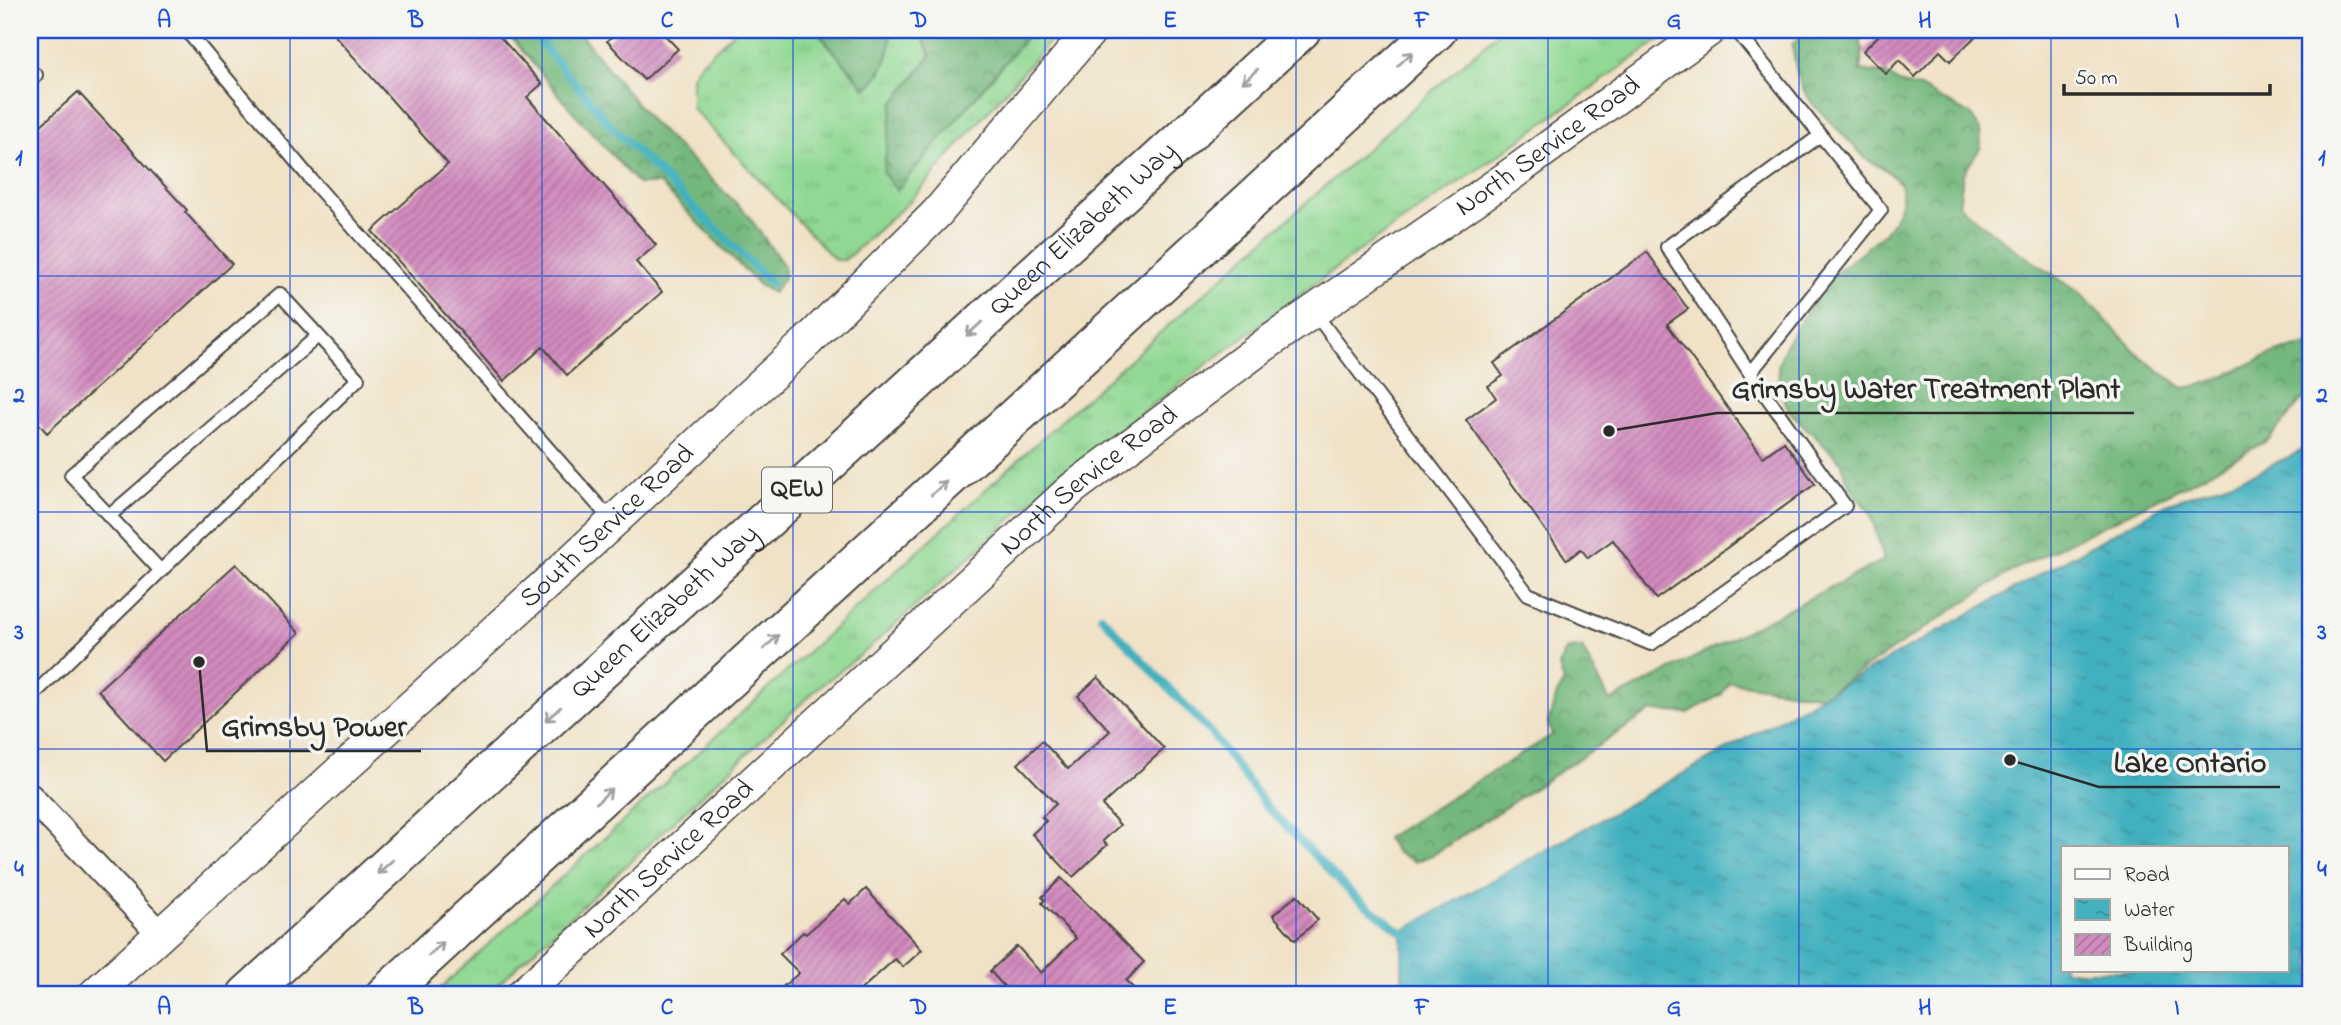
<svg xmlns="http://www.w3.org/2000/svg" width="2341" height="1025" font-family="'Indie Flower',sans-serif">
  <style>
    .grass { fill: url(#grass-tufts); stroke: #5e825f; stroke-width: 2 }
    .forest { fill: url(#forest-crowns); stroke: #507254; stroke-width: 2 }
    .water { fill: url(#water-ripples); stroke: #376e75; stroke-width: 2; fill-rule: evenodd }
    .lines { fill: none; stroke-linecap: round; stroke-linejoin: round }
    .stream { stroke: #43b1bf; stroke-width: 8 }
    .building { fill: url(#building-hatch) }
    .service-casing { stroke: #494642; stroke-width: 16 }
    .minor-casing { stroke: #494642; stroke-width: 28 }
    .tertiary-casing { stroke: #494642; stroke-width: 35 }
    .motorway-casing { stroke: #494642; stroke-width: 42 }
    .service { stroke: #fff; stroke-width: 12 }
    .minor { stroke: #fff; stroke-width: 24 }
    .tertiary { stroke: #fff; stroke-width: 32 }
    .motorway { stroke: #fff; stroke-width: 38 }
    .oneway { stroke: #a0a0a0 }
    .grid { fill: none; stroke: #1d4ed8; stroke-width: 2; stroke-opacity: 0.55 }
    .labels { text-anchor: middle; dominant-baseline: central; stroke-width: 7; stroke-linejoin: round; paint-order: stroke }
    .shield { fill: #f6f6f2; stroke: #686867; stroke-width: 2 }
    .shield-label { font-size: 26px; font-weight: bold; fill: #2b2b2b }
    .street-label { font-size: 28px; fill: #2b2b2b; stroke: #f6f6f2 }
    .leader { fill: none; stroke: #2b2b2b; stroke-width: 2.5 }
    .callout-dot { fill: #2b2b2b; stroke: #f6f6f2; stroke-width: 2.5 }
    .callout-label { font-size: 30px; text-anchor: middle; font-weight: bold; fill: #2b2b2b; stroke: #f6f6f2; stroke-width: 7; stroke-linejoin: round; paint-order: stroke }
    .neatline { fill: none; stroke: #1d4ed8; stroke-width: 2.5 }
    .grid-label { font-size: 23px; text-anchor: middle; font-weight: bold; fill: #1d4ed8 }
  </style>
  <defs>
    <pattern id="grass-tufts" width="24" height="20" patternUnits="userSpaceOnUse" patternTransform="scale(1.75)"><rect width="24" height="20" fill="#90d893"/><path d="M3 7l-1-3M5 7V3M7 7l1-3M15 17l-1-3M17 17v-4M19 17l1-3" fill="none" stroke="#7cba7f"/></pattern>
    <pattern id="forest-crowns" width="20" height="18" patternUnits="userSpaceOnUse" patternTransform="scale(1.75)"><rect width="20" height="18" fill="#74b87d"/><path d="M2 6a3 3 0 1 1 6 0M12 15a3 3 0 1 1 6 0" fill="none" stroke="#5f9667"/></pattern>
    <pattern id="water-ripples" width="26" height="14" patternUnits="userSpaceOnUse" patternTransform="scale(1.75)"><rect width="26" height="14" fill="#43b1bf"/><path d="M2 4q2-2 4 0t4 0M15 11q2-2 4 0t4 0" fill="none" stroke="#38909b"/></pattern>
    <pattern id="building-hatch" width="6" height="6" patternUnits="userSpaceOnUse" patternTransform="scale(1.75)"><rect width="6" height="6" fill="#d28bbe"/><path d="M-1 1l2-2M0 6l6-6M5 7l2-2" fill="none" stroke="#ab729b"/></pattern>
  </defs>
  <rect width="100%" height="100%" fill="#f6f6f2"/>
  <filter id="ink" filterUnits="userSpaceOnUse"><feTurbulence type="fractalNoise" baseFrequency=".0143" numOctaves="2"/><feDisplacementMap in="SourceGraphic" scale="14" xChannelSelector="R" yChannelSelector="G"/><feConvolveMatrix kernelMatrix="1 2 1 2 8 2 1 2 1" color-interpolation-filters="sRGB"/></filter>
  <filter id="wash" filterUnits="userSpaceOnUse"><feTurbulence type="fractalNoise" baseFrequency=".00686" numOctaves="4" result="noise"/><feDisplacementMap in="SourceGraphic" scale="28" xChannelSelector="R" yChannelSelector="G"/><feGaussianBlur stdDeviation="1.57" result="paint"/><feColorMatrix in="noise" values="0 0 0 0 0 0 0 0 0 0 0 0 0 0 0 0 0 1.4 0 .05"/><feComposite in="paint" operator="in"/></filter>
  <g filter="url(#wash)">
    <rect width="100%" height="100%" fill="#f0e2c6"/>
    <g class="grass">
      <polygon points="736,30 816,30 866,89 891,30 918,30 931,55 893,104 897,190 1032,30 1059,30 911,200 845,260 835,260 692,108 692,76 700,64"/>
      <polygon points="1501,30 1673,30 1493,159 1369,244 1121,428 1020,511 869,648 819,687 486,995 433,995 1066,416"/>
    </g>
    <g class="forest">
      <polygon points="505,30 577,30 650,120 747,214 784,266 784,278 773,293 759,285 660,184 638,184 569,107"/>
      <path d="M816,30H891C892,52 883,75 866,89Z"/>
      <polygon points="918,30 1032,30 897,190 883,173 893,104 931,55"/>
      <path d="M1806,30L1858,32L1863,51L1860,70L1886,74L1902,84L1923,89L1971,115L1980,130L1981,147L1963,174L1959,206L2009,245L2080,293L2141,357L2183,388C2229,383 2264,347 2311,346V390L2268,440L2186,485L2015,569L1822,696L1729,682L1722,694L1688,713L1651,711L1434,854L1415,862L1396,852L1386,838L1552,735L1548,723L1557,694L1564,682L1559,665L1567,649L1582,648L1610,701L1884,560L1870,512L1856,496L1847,480L1842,463L1790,412L1780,391L1778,366L1786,344L1827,281L1884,233L1894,220L1901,203V184L1886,170L1866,159L1812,103L1802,87L1796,69L1792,45Z"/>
    </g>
    <path class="water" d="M2311,446V995H1394L1402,989V932L1410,926L2166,504L2258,472ZM2063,848H2287V971H2063Z"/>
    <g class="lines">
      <g class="stream">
        <polyline points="530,30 612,127 771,283"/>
        <polyline points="1101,616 1211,733 1268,808 1354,896 1402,932"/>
      </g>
    </g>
    <g id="blocks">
      <g class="building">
        <polygon points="330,30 494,30 542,84 527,97 656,245 636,262 662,292 567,375 543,347 504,381 372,231 448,164"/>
        <polygon points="619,30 660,30 678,49 644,80 607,41"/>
        <polygon points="1884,30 1982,30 1950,61 1940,51 1915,77 1899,60 1886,74 1863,51"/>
        <polygon points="78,92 187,210 185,212 232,264 47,433 30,414 30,135"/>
        <polygon points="1647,252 1688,309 1667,324 1763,457 1784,442 1815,484 1656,599 1613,540 1588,558 1581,549 1567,560 1466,420 1496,398 1488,386 1503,376 1494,363"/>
        <polygon points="236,564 299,633 163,761 98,690"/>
        <polygon points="1098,677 1164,749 1102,805 1120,825 1103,841 1107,845 1073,877 1032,834 1046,821 1042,817 1056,804 1018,764 1042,741 1068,769 1110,731 1078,696"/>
        <polygon points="1061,878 1144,962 1126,981 1141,995 1012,995 990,971 1017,946 1041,973 1076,938 1042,903 1045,900 1042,897"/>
        <polygon points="866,889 922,950 903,967 895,959 855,995 773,995 799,973 780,954 803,932 806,934 845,899 850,904"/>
        <polygon points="1297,895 1318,920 1295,940 1273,915"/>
      </g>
    </g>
  </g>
  <g filter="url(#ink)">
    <use href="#blocks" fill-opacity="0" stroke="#494642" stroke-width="2"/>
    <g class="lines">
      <g class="service-casing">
        <g id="service">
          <polyline points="186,30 314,183 612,521"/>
          <polyline points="30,81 36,75"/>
          <polyline points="1313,311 1528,594 1651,644 1845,506 1750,373 1881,210 1736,30"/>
          <polyline points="1750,373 1667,247 1821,135"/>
          <polyline points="109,516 318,336"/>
          <polyline points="30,698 358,379 280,294 71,475 161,571"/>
        </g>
      </g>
      <g class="minor-casing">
        <polyline id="minor" points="30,796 161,935"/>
      </g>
      <g class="tertiary-casing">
        <g id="tertiary">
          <path id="s1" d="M94,995L545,585L808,341L937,213L1091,30"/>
          <path id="s2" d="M522,995L1073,488L1266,344L1505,179L1709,30"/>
        </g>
      </g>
      <g class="motorway-casing">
        <g id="motorway">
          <path id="s3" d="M247,995L1301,30"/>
          <polyline points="385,995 1437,30"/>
        </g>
      </g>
      <use href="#service" class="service"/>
      <use href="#minor" class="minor"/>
      <use href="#tertiary" class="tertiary"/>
      <use href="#motorway" class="motorway"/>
    </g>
    <defs><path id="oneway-shaft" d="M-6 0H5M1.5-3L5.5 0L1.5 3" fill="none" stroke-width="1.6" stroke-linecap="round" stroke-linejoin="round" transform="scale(1.75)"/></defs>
    <g class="oneway">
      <use href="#oneway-shaft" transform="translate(1405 59) rotate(-43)"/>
      <use href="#oneway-shaft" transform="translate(1250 76) rotate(138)"/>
      <use href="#oneway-shaft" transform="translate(974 329) rotate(138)"/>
      <use href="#oneway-shaft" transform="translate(939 488) rotate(-43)"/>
      <use href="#oneway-shaft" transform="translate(771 642) rotate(-43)"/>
      <use href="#oneway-shaft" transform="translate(553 714) rotate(138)"/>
      <use href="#oneway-shaft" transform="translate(604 796) rotate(-43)"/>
      <use href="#oneway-shaft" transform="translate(385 867) rotate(138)"/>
      <use href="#oneway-shaft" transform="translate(436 949) rotate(-42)"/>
    </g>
  </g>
  <path class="grid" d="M290,30V995M542,30V995M793,30V995M1045,30V995M1296,30V995M1548,30V995M1799,30V995M2051,30V995M30,276H2311M30,512H2311M30,749H2311"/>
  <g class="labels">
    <rect class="shield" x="762" y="467.5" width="70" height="45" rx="5"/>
    <g class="shield-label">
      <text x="797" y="490">QEW</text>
    </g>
    <g class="street-label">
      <text stroke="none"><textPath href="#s2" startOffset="1334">North Service Road</textPath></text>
      <text stroke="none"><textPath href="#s3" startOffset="1134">Queen Elizabeth Way</textPath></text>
      <text stroke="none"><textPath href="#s2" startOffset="766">North Service Road</textPath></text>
      <text stroke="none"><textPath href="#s1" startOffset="695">South Service Road</textPath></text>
      <text stroke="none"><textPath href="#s3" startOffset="567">Queen Elizabeth Way</textPath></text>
      <text stroke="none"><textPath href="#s2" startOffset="200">North Service Road</textPath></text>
    </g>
  </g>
  <path class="leader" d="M1609 431L1717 413H2134M199 662L207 751H421M2010 760L2099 787H2280"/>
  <g class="callout-dot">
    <circle cx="1609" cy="431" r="7"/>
    <circle cx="199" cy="662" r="7"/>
    <circle cx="2010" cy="760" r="7"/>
  </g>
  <g class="callout-label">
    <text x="1926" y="398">Grimsby Water Treatment Plant</text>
    <text x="314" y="736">Grimsby Power</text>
    <text x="2190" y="772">Lake Ontario</text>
  </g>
  <rect width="2341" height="1025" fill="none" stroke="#f6f6f2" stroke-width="77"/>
  <rect x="2061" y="846" width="228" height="126" fill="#f6f6f2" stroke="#a5a5a2" stroke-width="2"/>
  <rect x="2075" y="869" width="35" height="10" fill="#ffffff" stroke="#a5a5a2" stroke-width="2"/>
  <text x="2124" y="881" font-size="21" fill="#2b2b2b">Road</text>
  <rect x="2075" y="899" width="35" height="21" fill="url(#water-ripples)" stroke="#a5a5a2" stroke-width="2"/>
  <text x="2124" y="916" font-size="21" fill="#2b2b2b">Water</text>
  <rect x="2075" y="934" width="35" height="21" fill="url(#building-hatch)" stroke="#a5a5a2" stroke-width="2"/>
  <text x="2124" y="951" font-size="21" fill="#2b2b2b">Building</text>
  <path d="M2064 84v10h206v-10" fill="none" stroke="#2b2b2b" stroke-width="3.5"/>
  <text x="2075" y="84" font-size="21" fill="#2b2b2b" stroke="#f6f6f2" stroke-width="5" paint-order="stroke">50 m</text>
  <rect x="38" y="38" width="2264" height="948" class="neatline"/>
  <g class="grid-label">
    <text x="164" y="27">A</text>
    <text x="416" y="27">B</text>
    <text x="667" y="27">C</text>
    <text x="919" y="27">D</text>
    <text x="1170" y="27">E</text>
    <text x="1422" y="27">F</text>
    <text x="1674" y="27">G</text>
    <text x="1925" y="27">H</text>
    <text x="2177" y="27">I</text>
    <text x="19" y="165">1</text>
    <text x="2322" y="165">1</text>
    <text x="19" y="402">2</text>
    <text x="2322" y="402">2</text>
    <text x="19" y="639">3</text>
    <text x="2322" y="639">3</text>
    <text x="19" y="876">4</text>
    <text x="2322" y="876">4</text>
    <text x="164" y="1014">A</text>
    <text x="416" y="1014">B</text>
    <text x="667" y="1014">C</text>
    <text x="919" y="1014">D</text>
    <text x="1170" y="1014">E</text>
    <text x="1422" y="1014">F</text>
    <text x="1674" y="1014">G</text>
    <text x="1925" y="1014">H</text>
    <text x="2177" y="1014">I</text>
  </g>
</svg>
